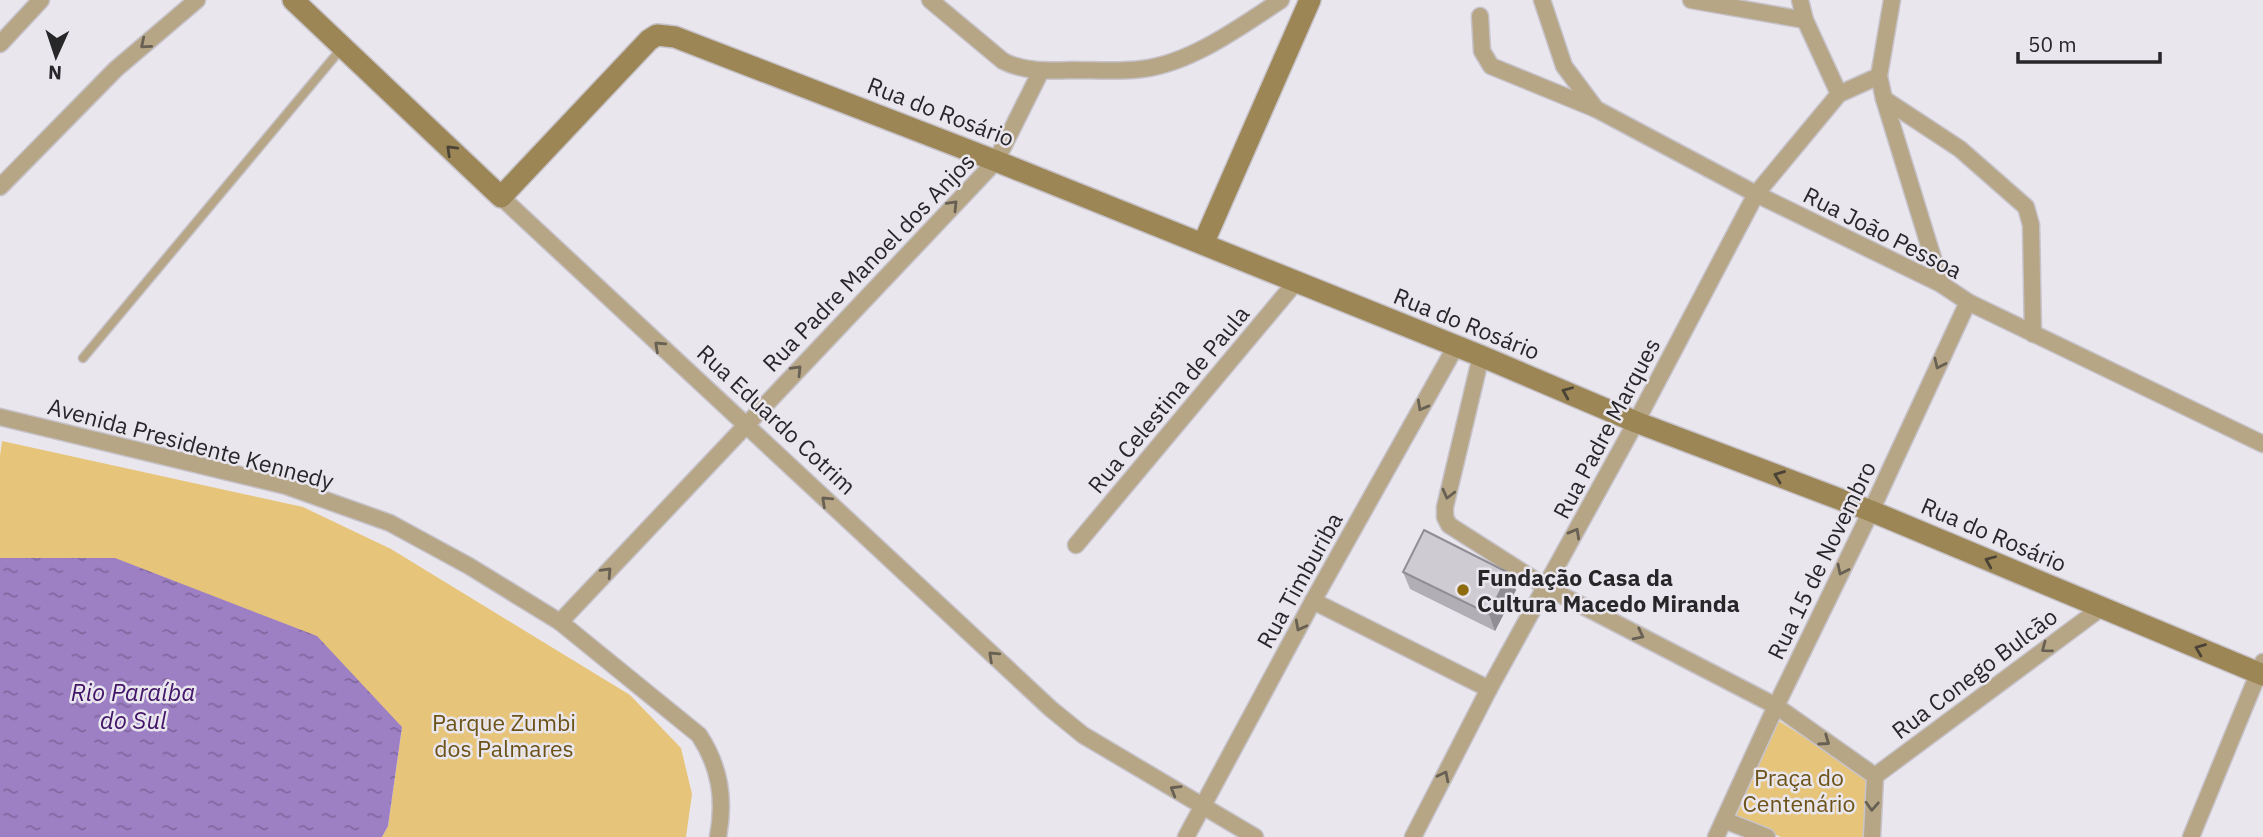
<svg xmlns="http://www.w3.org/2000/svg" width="2263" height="837" font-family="'IBM Plex Sans',sans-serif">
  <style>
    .park { fill: #e6c57b }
    .water { fill: url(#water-ripples) }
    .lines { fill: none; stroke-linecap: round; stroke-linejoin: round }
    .lane-casing { stroke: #c7c3cb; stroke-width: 11 }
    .street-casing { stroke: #c7c3cb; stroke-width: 19 }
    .secondary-casing { stroke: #c7c3cb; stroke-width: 24 }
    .lane { stroke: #b6a686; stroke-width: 8 }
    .street { stroke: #b6a686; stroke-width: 16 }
    .secondary { stroke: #9d8655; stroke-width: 21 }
    .wall { fill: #b1afb5 }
    .shaded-wall { fill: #908e94 }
    .building { fill: #cecbd3; stroke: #908e94; stroke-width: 2 }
    .oneway { stroke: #676053 }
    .oneway2 { stroke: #4a4336 }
    .poi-dot { fill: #8d6b0e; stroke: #eae6ee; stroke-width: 2.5 }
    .labels { text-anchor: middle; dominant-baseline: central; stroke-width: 5; stroke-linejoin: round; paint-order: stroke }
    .street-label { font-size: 23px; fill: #272629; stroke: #eae6ee }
    .poi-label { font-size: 23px; font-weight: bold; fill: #272629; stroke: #eae6ee; text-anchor: start }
    .park-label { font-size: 23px; fill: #6c5318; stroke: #eae6ee }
    .water-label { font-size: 24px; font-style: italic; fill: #421568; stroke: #eae6ee }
  </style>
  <defs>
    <pattern id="water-ripples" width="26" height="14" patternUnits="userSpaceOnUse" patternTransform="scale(1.75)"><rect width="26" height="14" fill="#9d7fc4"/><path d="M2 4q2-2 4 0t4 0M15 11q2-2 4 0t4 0" fill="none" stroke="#80689f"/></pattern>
  </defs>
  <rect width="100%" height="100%" fill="#eae6ee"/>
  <g class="park">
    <polygon points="2,441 303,507 391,549 630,695 681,748 692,794 686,837 382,837 388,826 402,727 0,558 0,456"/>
    <polygon points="1779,721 1866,776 1864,837 1781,837 1735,818"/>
  </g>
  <polygon class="water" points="0,558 115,558 317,636 402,727 388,826 382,837 0,837"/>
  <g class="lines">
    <g class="lane-casing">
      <polyline id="lane" points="83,358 341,49"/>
    </g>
    <g class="street-casing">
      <g id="street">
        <path d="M930,0L1003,61C1024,72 1049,71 1072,70C1095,70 1119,72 1142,69C1191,63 1240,27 1281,0"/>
        <polyline points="1542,0 1564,66 1596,109 1756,194 1941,284 1968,302 2263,444"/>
        <polyline points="1691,0 1805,20"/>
        <polyline points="1800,0 1805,20 1839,94"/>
        <polyline points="1892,0 1879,76 1884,99 1941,284"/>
        <polyline points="1480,16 1482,51 1491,66 1596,109"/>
        <polyline points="0,44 41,0"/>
        <polyline points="1884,99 1960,149 2026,207 2031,225 2033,334"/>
        <polyline points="0,187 116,69 197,0"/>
        <polyline points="501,197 1051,709 1083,735 1255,837"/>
        <polyline points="1481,356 1445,507 1445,517 1449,525 1546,587 1776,706 1875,776"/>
        <path d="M0,417L286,486L390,523L469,566L560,622L699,735C720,767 725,799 718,837"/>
        <polyline points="1076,545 1295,283"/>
        <polyline points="1313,601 1489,689"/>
        <polyline points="560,622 996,161 1041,71"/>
        <polyline points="1875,776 2101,608"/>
        <polyline points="1724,820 1767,837"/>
        <polyline points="1186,837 1313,601 1456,346"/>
        <polyline points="1413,837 1489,689 1636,422 1756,194 1839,94 1879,76"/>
        <polyline points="1716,837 1776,706 1871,511 1968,302"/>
        <polyline points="1872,837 1875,776"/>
        <polyline points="2191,837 2263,662"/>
      </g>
    </g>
    <g class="secondary-casing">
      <g id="secondary">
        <polyline points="293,0 501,197 649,40 657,35 675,37 996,161 1481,356 1636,422 1871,511 2263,675"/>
        <polyline points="1203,244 1310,0"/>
      </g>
    </g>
    <use href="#lane" class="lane"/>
    <use href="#street" class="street"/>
    <use href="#secondary" class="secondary"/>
  </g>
  <polygon class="wall" points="1403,572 1509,573 1516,590 1495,631 1410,589"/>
  <polygon class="shaded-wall" points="1509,573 1516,590 1495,631 1489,614"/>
  <polygon class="building" points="1424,530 1509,573 1489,614 1403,572"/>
  <defs><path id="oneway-chevron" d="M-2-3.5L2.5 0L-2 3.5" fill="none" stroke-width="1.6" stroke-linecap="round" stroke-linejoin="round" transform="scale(1.75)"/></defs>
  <g class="oneway">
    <use href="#oneway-chevron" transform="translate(145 44) rotate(140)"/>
    <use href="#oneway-chevron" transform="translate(953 205) rotate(-46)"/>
    <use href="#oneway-chevron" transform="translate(659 346) rotate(-137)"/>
    <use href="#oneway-chevron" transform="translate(1939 364) rotate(115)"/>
    <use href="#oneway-chevron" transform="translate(797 370) rotate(-46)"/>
    <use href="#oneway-chevron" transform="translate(1422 406) rotate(119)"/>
    <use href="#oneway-chevron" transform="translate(1448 494) rotate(104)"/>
    <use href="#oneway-chevron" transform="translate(826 501) rotate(-137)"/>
    <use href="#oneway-chevron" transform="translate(1575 533) rotate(-61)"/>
    <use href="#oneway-chevron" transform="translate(1842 570) rotate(116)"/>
    <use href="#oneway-chevron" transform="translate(607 572) rotate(-47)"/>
    <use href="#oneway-chevron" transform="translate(1300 626) rotate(118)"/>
    <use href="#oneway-chevron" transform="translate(1639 635) rotate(27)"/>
    <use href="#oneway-chevron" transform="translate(2046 648) rotate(143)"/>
    <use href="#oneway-chevron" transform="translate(993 656) rotate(-137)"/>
    <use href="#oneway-chevron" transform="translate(1825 741) rotate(35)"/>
    <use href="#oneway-chevron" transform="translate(1444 776) rotate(-63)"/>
    <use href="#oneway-chevron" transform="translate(1175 790) rotate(-149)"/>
    <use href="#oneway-chevron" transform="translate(1872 806) rotate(93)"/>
  </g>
  <g class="oneway2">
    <use href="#oneway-chevron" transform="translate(451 150) rotate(-136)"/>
    <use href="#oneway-chevron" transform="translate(1567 392) rotate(-157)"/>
    <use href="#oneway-chevron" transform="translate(1779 476) rotate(-159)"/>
    <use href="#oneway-chevron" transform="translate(1990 561) rotate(-157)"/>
    <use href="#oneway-chevron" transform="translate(2200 649) rotate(-158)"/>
  </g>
  <circle class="poi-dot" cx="1463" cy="590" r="7"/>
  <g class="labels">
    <g class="street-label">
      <text transform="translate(941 111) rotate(21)">Rua do Rosário</text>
      <text transform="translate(1883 232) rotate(27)">Rua João Pessoa</text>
      <text transform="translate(868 262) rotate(-46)">Rua Padre Manoel dos Anjos</text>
      <text transform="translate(1467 323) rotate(22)">Rua do Rosário</text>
      <text transform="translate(1168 399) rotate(-50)">Rua Celestina de Paula</text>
      <text transform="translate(777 419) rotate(43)">Rua Eduardo Cotrim</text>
      <text transform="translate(1606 428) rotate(-62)">Rua Padre Marques</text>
      <text transform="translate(191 443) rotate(15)">Avenida Presidente Kennedy</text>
      <text transform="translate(1994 534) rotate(23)">Rua do Rosário</text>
      <text transform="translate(1821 560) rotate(-64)">Rua 15 de Novembro</text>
      <text transform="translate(1299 580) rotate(-61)">Rua Timburiba</text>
      <text transform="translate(1974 673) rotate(-37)">Rua Conego Bulcão</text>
    </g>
    <g class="poi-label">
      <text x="1477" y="577">Fundação Casa da<tspan x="1477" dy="26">Cultura Macedo Miranda</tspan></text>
    </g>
    <g class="park-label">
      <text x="504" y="722">Parque Zumbi<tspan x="504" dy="26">dos Palmares</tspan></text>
      <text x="1799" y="777">Praça do<tspan x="1799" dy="26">Centenário</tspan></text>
    </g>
    <g class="water-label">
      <text x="133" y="692">Rio Paraíba<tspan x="133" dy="28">do Sul</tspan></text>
    </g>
  </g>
  <g transform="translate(56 56) rotate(183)" stroke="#eae6ee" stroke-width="5" paint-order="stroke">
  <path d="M0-5L12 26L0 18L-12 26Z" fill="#272629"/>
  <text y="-10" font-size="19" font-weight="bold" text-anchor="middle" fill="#272629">N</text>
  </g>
  <path d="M2018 52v10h142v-10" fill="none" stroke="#272629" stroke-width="3.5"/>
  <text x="2028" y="52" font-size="21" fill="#272629" stroke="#eae6ee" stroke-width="5" paint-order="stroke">50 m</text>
</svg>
